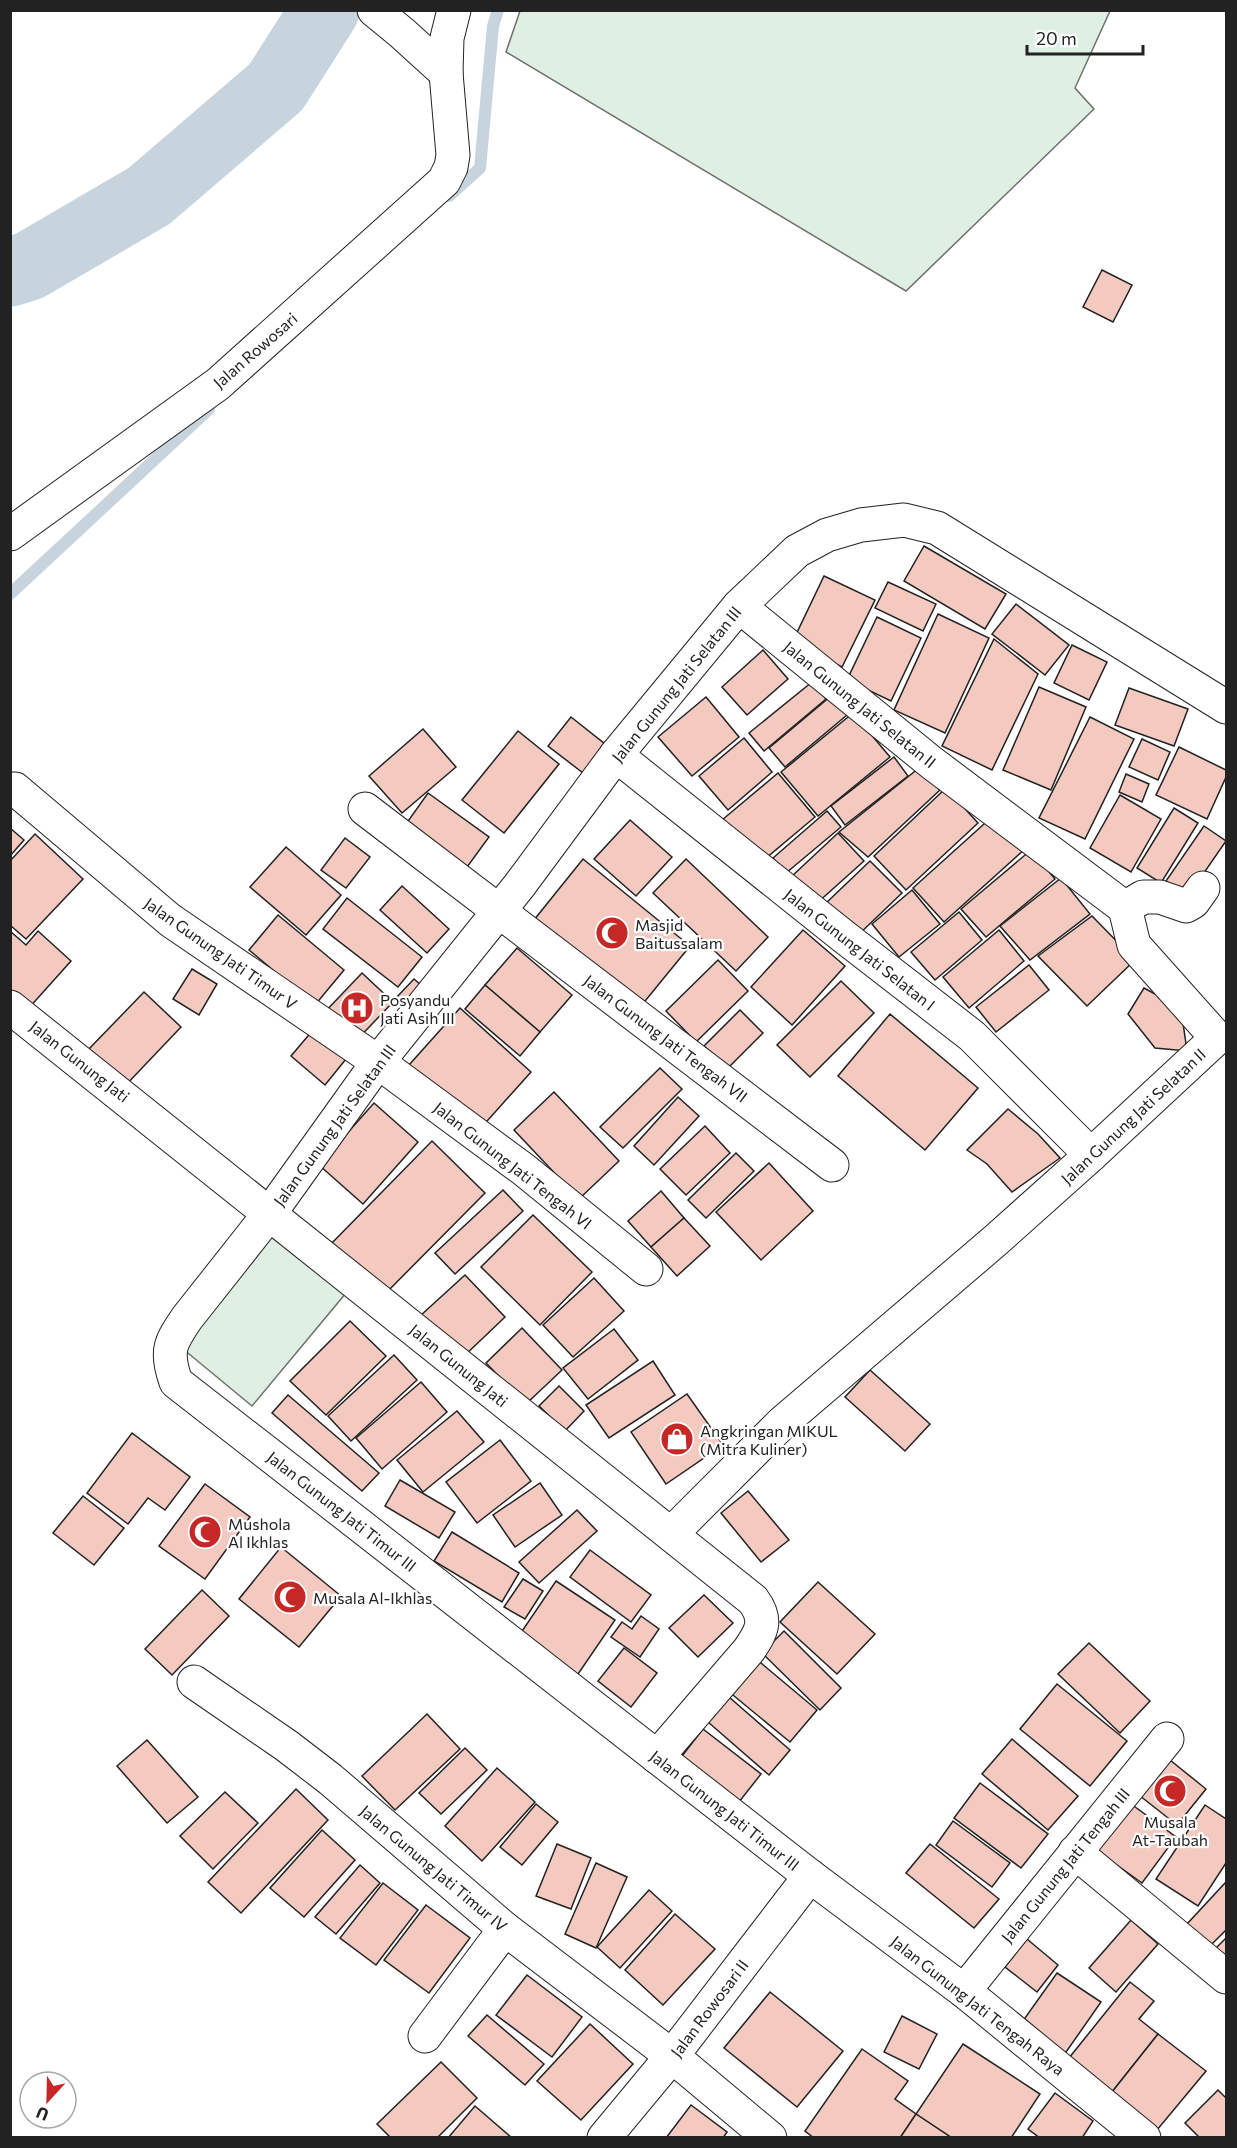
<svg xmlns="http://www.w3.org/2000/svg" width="1237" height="2148" font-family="Commissioner,sans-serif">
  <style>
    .green { fill: #e0efe3; stroke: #6f6f6f; stroke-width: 1.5 }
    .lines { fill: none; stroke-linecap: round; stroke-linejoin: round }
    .stream { stroke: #c7d3dd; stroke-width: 12 }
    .river { stroke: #c7d3dd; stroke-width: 69 }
    .building { fill: #f3c9c0; stroke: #222; stroke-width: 1.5 }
    .street-casing { stroke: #222; stroke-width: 35 }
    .street { stroke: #fff; stroke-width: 33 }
    .labels { text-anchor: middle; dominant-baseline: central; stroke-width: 4.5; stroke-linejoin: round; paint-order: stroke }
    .street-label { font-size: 16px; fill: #222; stroke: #fff }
    .poi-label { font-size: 16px; fill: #222; stroke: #fff; text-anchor: start }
  </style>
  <rect width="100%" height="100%" fill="#fff"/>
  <g class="green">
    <polygon points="520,11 520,10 1110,11 1075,88 1094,109 906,291 506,52"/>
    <polygon points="271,1231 346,1293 252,1406 177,1344"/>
  </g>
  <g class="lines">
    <g class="stream">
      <polyline points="449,196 480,168 493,26 498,10"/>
      <polyline points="10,594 209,409"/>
    </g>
    <polyline class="river" points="10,272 29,266 149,196 276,87 325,10"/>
  </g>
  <g class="building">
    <polygon points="1102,270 1132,285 1113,322 1083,307"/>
    <polygon points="924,546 1006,594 985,629 904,581"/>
    <polygon points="824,576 875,600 842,667 792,643"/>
    <polygon points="888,582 936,604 923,631 875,608"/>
    <polygon points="1016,604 1069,645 1045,675 992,634"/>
    <polygon points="938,614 989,638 945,733 894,710"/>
    <polygon points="877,617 921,638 891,701 847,680"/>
    <polygon points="994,639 1038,674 992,770 942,746"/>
    <polygon points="1072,645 1107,662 1089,700 1054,683"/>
    <polygon points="763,650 788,679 747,715 722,687"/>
    <polygon points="812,682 826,699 764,751 749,733"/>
    <polygon points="1039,687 1086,707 1051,790 1003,770"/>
    <polygon points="1129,688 1188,709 1174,746 1115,725"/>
    <polygon points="831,696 847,715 785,767 769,748"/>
    <polygon points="706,697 739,737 692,776 658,737"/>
    <polygon points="853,713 890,757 818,816 781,772"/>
    <polygon points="571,717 605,744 583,773 548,746"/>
    <polygon points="1090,717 1134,739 1085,839 1039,818"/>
    <polygon points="423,729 456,767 402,813 369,776"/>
    <polygon points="518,731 559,764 504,833 462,800"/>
    <polygon points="744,738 772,772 728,810 699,776"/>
    <polygon points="1142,739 1170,752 1158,780 1129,767"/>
    <polygon points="1179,747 1226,770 1226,777 1207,819 1156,795"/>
    <polygon points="894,757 908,776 845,825 831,806"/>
    <polygon points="919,768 940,790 868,857 839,832"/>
    <polygon points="778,773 815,817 759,864 722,820"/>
    <polygon points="1126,774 1149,784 1142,802 1119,792"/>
    <polygon points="946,788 978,823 906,890 874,856"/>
    <polygon points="428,793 489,837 462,874 401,831"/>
    <polygon points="1120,795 1161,819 1131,872 1090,848"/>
    <polygon points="1174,808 1198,823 1161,883 1137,868"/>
    <polygon points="827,811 841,827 786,873 773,858"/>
    <polygon points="994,815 1025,849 944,922 913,888"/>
    <polygon points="630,820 672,857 636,896 594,859"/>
    <polygon points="1204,826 1226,841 1188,896 1166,881"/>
    <polygon points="10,828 24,840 10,856"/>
    <polygon points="838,833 864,861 816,904 791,877"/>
    <polygon points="35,834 83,879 26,939 10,925 10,861"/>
    <polygon points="345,838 370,857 346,888 321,870"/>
    <polygon points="286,847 341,895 306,935 250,887"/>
    <polygon points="1031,850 1055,879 986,937 961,909"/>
    <polygon points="583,859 690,946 641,1006 534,920"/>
    <polygon points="686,859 768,937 736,971 653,893"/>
    <polygon points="870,861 902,893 855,938 824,905"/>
    <polygon points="1061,878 1090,914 1030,960 1000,926"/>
    <polygon points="402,886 449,929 427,953 380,910"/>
    <polygon points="912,890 940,924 899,957 872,924"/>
    <polygon points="347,898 422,957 398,987 323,929"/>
    <polygon points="959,912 982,940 935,980 911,952"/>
    <polygon points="278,915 344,970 315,1005 249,950"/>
    <polygon points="1092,916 1135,960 1087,1006 1038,956"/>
    <polygon points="803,930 845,966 792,1025 751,987"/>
    <polygon points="999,930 1024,961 969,1008 943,977"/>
    <polygon points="10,931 26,945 38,931 71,961 28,1009 10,993"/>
    <polygon points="517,948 572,995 540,1032 485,985"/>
    <polygon points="718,960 748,991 696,1042 666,1011"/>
    <polygon points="1029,965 1049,990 996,1032 976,1007"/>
    <polygon points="192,969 217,984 199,1015 173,999"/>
    <polygon points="362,973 393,1002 353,1044 322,1015"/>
    <polygon points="414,979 429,992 410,1012 395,999"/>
    <polygon points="841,981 874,1013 810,1077 777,1045"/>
    <polygon points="485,985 540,1032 520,1056 465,1009"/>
    <polygon points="1144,988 1170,1002 1183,1023 1187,1051 1155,1048 1128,1014"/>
    <polygon points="144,992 181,1027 124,1087 87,1051"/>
    <polygon points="460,1008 531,1072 480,1129 409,1065"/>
    <polygon points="740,1010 763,1033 728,1068 704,1046"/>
    <polygon points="890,1014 978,1088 925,1150 838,1076"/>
    <polygon points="313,1030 346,1059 325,1085 291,1056"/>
    <polygon points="660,1068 682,1089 623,1148 600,1127"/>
    <polygon points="554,1092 619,1161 579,1199 514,1130"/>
    <polygon points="678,1097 699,1116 654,1165 634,1146"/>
    <polygon points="374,1103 418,1142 363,1204 319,1165"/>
    <polygon points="1008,1109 1038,1134 1060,1158 1012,1192 987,1164 967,1150"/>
    <polygon points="705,1126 730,1153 686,1195 660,1169"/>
    <polygon points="432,1141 485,1193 383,1296 330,1245"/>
    <polygon points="736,1153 754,1171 706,1218 688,1200"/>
    <polygon points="769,1163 813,1211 761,1260 716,1212"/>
    <polygon points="503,1190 523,1211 455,1274 435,1253"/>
    <polygon points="661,1191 684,1218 651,1247 628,1221"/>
    <polygon points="533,1215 592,1272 540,1325 481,1267"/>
    <polygon points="684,1218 710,1246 677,1276 651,1247"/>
    <polygon points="465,1275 505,1317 461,1359 420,1316"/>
    <polygon points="594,1278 624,1311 573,1357 543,1325"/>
    <polygon points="350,1321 386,1356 326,1415 290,1381"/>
    <polygon points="522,1328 562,1370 526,1404 486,1363"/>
    <polygon points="614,1329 638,1360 588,1399 563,1368"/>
    <polygon points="394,1355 417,1380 351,1441 328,1416"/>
    <polygon points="653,1361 675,1395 609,1438 586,1405"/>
    <polygon points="870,1370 930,1424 905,1451 845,1397"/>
    <polygon points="421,1382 447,1412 382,1469 356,1438"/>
    <polygon points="559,1386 584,1411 565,1431 539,1406"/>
    <polygon points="687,1394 723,1445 666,1484 631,1432"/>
    <polygon points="288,1395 379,1473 362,1491 272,1413"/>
    <polygon points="457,1411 484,1442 423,1492 397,1460"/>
    <polygon points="132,1433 190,1477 165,1510 148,1498 128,1524 87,1493"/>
    <polygon points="500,1440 531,1481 477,1523 446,1482"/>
    <polygon points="400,1480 455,1512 439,1538 385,1506"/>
    <polygon points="540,1483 562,1515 515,1547 493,1515"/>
    <polygon points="205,1484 250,1517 205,1579 159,1546"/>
    <polygon points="748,1491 789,1540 761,1562 721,1513"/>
    <polygon points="83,1496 124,1528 94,1565 53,1533"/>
    <polygon points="577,1510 597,1531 539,1583 519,1562"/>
    <polygon points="452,1532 519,1573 502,1602 434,1561"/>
    <polygon points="281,1547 341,1596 299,1647 239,1599"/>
    <polygon points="590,1550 651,1595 631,1622 570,1577"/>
    <polygon points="523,1579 543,1591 525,1619 504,1607"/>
    <polygon points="556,1581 615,1620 574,1680 516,1640"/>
    <polygon points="818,1582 875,1634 837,1674 780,1622"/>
    <polygon points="202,1590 229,1616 172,1675 145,1649"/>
    <polygon points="704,1595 733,1623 698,1657 669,1628"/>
    <polygon points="641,1616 659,1629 640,1657 611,1637 622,1622 632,1629"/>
    <polygon points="784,1631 841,1688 820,1710 762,1653"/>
    <polygon points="1089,1643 1150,1701 1120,1733 1058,1674"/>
    <polygon points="624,1648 657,1673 631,1707 598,1681"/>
    <polygon points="755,1658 817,1710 790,1742 728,1691"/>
    <polygon points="1057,1684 1127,1741 1090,1786 1020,1729"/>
    <polygon points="729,1697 790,1750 769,1775 708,1722"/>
    <polygon points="427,1714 460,1749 395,1810 362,1776"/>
    <polygon points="703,1729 761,1774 739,1802 682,1756"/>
    <polygon points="1012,1739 1078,1796 1048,1830 982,1774"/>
    <polygon points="147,1740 198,1797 167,1823 117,1766"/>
    <polygon points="465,1748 487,1770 441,1814 419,1793"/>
    <polygon points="1165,1756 1206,1789 1177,1825 1135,1792"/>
    <polygon points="497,1768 535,1802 482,1861 445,1826"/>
    <polygon points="980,1783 1048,1834 1021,1868 954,1818"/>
    <polygon points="296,1789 328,1820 241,1913 208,1882"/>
    <polygon points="225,1792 258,1823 213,1869 180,1836"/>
    <polygon points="1127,1801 1176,1837 1142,1883 1093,1848"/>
    <polygon points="536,1804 558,1822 522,1865 500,1847"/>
    <polygon points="1205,1805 1226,1819 1226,1863 1198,1906 1156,1879"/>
    <polygon points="953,1821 1010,1863 992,1887 936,1845"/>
    <polygon points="322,1830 355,1860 304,1917 270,1888"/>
    <polygon points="557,1844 591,1858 571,1909 536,1896"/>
    <polygon points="930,1844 999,1899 974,1928 906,1873"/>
    <polygon points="596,1863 627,1877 596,1948 565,1934"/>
    <polygon points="360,1865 380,1883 336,1934 315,1917"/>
    <polygon points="1226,1882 1226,1930 1211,1945 1187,1924"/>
    <polygon points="383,1883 418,1910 376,1965 340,1938"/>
    <polygon points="649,1890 672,1911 620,1968 597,1947"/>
    <polygon points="426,1905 470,1938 429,1993 384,1960"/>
    <polygon points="675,1914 715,1949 663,2005 625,1970"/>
    <polygon points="1131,1920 1158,1944 1116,1992 1089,1968"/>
    <polygon points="1226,1938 1226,1964 1213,1951"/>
    <polygon points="1027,1939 1058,1965 1037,1992 1005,1967"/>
    <polygon points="1057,1973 1101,2002 1064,2055 1020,2025"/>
    <polygon points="527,1975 582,2017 552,2057 496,2015"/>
    <polygon points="1130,1982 1154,2001 1139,2019 1158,2034 1112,2092 1069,2058"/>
    <polygon points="770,1992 843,2051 797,2107 724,2048"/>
    <polygon points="487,2015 544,2064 525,2085 468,2036"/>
    <polygon points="902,2016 937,2034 919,2069 884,2052"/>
    <polygon points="590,2024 633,2064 581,2120 537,2081"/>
    <polygon points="1158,2034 1206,2071 1157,2130 1112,2092"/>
    <polygon points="963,2044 1040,2094 1011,2138 952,2138 916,2114"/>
    <polygon points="862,2049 908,2081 895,2099 916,2114 900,2138 814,2138 805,2131"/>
    <polygon points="441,2062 477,2098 437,2138 391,2138 377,2124"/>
    <polygon points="1218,2090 1226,2098 1226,2138 1200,2138 1185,2123"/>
    <polygon points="1055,2093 1093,2121 1082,2138 1040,2138 1028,2129"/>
    <polygon points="691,2105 727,2132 723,2138 666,2138"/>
    <polygon points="475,2106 512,2138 448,2138"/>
    <polygon points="916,2114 952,2138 900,2138"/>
  </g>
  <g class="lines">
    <g class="street-casing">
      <g id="street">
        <polyline points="374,10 402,33 446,73"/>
        <polyline points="10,534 218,384 444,181 451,167 453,155 446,73 447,38 454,10"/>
        <polyline points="616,755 843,936 972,1036 1091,1155"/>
        <polyline points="15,789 170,920 378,1062 523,1169 646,1269"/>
        <polyline points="365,809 832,1165"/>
        <polyline points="1125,908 1143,897 1160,897 1186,906 1193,902 1203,888"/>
        <path d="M10,1007L753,1600C768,1620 762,1631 749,1650L657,1757"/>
        <polyline points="671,1534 782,1423 996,1240 1091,1155 1217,1038 1134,945 1125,908 932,763 739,606"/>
        <polyline points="194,1682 287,1746 330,1779 505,1929 672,2056 770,2138"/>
        <polyline points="1075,1852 1226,1977"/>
        <polyline points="964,1991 1167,1739"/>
        <polyline points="425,2036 505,1929"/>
        <polyline points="604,2138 672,2056 810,1876"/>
        <path d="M1144,2138L964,1991L810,1876L176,1382C165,1351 170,1343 187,1318L270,1213L378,1062L519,886L616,755L739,606L797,551L827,535L861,525L904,520L937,528L1226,707"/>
      </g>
    </g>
    <use href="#street" class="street"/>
  </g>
  <defs>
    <g id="mosque-disc" transform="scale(1.725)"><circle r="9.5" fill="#c62828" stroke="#fff"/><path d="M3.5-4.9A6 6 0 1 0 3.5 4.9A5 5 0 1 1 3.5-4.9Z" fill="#fff"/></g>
    <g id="hospital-disc" transform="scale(1.725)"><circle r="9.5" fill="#c62828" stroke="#fff"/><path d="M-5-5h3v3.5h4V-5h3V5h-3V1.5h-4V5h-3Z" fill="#fff"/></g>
    <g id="shop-disc" transform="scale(1.725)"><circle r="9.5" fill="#c62828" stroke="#fff"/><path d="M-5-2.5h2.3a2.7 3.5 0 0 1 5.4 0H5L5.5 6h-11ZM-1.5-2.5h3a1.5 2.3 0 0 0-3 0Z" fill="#fff"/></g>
  </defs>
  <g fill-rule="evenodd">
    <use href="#mosque-disc" x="612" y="933"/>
    <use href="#hospital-disc" x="357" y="1008"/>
    <use href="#shop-disc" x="677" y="1439"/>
    <use href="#mosque-disc" x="205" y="1532"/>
    <use href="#mosque-disc" x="290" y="1597"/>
    <use href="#mosque-disc" x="1170" y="1791"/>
  </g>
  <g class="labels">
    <g class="street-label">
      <text transform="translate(255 350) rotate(-41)">Jalan Rowosari</text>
      <text transform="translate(676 684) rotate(-51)">Jalan Gunung Jati Selatan III</text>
      <text transform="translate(860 704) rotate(39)">Jalan Gunung Jati Selatan II</text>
      <text transform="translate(860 949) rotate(38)">Jalan Gunung Jati Selatan I</text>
      <text transform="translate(221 953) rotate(35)">Jalan Gunung Jati Timur V</text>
      <text transform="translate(666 1038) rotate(37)">Jalan Gunung Jati Tengah VII</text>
      <text transform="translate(80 1061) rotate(38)">Jalan Gunung Jati</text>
      <text transform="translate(1133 1116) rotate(-43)">Jalan Gunung Jati Selatan II</text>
      <text transform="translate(334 1125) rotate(-54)">Jalan Gunung Jati Selatan III</text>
      <text transform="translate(513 1165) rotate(38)">Jalan Gunung Jati Tengah VI</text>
      <text transform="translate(459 1365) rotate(39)">Jalan Gunung Jati</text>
      <text transform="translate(342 1511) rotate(38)">Jalan Gunung Jati Timur III</text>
      <text transform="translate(725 1810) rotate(38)">Jalan Gunung Jati Timur III</text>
      <text transform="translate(1065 1865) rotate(-51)">Jalan Gunung Jati Tengah III</text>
      <text transform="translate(434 1868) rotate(40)">Jalan Gunung Jati Timur IV</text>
      <text transform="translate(978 2005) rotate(38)">Jalan Gunung Jati Tengah Raya</text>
      <text transform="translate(709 2008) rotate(-53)">Jalan Rowosari II</text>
    </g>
    <g class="poi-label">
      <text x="635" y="924">Masjid<tspan x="635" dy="18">Baitussalam</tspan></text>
      <text x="380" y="999">Posyandu<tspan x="380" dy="18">Jati Asih III</tspan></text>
      <text x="700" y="1430">Angkringan MIKUL<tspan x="700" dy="18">(Mitra Kuliner)</tspan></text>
      <text x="228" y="1523">Mushola<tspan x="228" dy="18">Al Ikhlas</tspan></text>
      <text x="313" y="1597">Musala Al-Ikhlas</text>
      <text x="1170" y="1821" text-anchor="middle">Musala<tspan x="1170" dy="18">At-Taubah</tspan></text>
    </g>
  </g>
  <rect width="1237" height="2148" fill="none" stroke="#222222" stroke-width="24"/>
  <g transform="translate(48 2100) rotate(202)"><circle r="28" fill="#ffffff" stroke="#a7a7a7" stroke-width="1.5"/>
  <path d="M0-4.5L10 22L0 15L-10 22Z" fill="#c62828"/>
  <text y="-9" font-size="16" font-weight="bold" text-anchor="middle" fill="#222222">U</text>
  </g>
  <path d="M1027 45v9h116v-9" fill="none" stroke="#222222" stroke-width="3"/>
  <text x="1036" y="45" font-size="18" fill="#222222" stroke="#ffffff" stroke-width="4.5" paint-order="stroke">20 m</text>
</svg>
